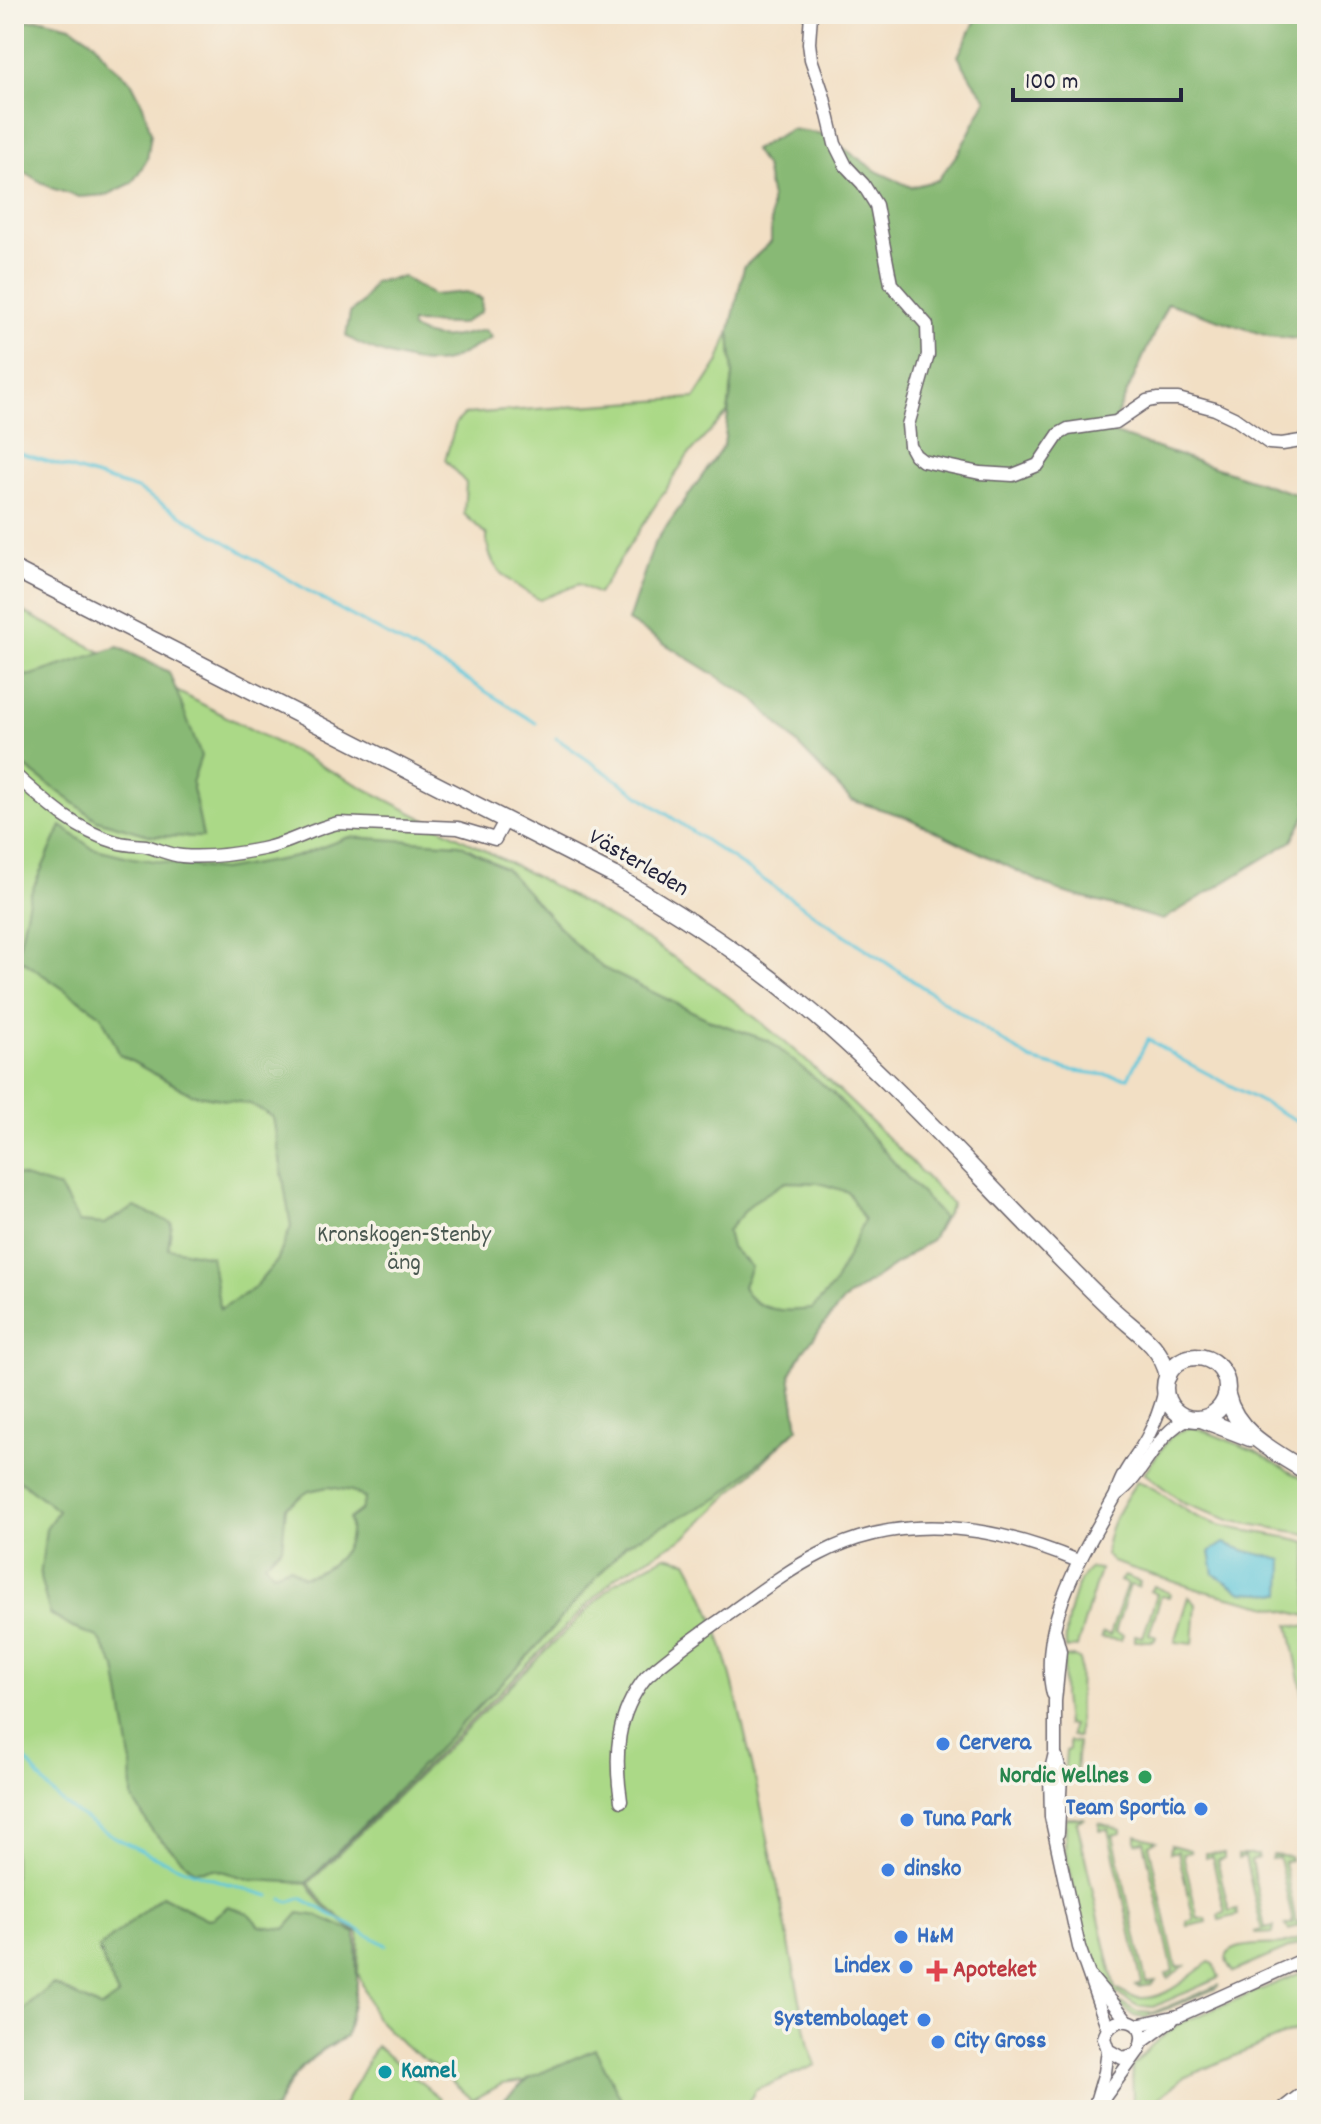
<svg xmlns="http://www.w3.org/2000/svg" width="1321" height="2124" font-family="Dekko,sans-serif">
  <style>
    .green { fill: #abd987; stroke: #667e61; stroke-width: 2 }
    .forest { fill: #88b974; stroke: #556e58; stroke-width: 2; fill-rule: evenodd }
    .water { fill: #5fc7db; stroke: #40748b; stroke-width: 2 }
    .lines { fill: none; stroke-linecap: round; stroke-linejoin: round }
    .stream { stroke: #5fc7db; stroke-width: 3 }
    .minor-casing { stroke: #6b646b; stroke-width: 15 }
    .secondary-casing { stroke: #6b646b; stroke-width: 19 }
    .minor { stroke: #fff; stroke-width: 12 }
    .secondary { stroke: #fff; stroke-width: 16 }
    .shop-dot { fill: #3f7fe0; stroke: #f7f3e8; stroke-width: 3 }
    .leisure-dot { fill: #2e9e5b; stroke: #f7f3e8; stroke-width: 3 }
    .health-dot { fill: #e0444e; stroke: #f7f3e8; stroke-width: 3 }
    .culture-dot { fill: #0f9aa8; stroke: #f7f3e8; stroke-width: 3 }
    .labels { text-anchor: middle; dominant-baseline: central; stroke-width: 7; stroke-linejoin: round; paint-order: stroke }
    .street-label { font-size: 24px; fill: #22223b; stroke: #f7f3e8 }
    .park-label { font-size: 24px; fill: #4b5952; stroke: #f7f3e8 }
    .shop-label { font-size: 24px; font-weight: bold; fill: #366cbe; stroke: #f7f3e8; text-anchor: start }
    .leisure-label { font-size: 24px; font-weight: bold; fill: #27864d; stroke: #f7f3e8; text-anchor: end }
    .health-label { font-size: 24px; font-weight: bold; fill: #be3a42; stroke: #f7f3e8; text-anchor: start }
    .culture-label { font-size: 24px; font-weight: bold; fill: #0d838f; stroke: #f7f3e8; text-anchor: start }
  </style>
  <rect width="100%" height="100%" fill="#f7f3e8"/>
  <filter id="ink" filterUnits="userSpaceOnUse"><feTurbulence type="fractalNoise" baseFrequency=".0125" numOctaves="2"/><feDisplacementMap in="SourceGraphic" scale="16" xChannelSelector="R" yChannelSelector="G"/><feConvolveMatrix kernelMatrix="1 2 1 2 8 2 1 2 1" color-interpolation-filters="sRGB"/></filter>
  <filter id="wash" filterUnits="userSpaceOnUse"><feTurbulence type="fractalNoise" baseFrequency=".006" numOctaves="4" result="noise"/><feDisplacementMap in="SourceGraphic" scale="32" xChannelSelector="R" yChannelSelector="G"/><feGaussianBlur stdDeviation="1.8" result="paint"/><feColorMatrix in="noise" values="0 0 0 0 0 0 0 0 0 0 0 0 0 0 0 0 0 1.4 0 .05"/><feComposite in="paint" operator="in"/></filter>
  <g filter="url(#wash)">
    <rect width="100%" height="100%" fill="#f2dfc4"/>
    <g class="green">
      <path d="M730,330L733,376L728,412L688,455L598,594L579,584L540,600C513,584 486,571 487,535L464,514L466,483L445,460L456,423L465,414L695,398L719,361Z"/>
      <path d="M14,607L544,881C592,908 640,934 685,965C784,1033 870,1118 952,1204L932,1239L843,1301L803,1351L790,1375L798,1428L688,1535L617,1576L307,1883L324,1907L356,1933L357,1983L346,2037C312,2053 290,2076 275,2110H14Z"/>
      <polygon points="1192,1426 1255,1451 1307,1482 1307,1534 1232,1521 1185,1504 1144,1473 1171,1436"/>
      <path d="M1137,1481C1160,1488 1179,1510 1202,1519C1236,1533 1272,1532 1307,1542V1616L1200,1590L1112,1562L1106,1555C1106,1527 1122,1504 1137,1481Z"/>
      <path d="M665,1556L687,1561C722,1623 736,1696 752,1765C773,1858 791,1953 809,2047L816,2065L756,2090L743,2110H622L539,2079L502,2084L473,2100L439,2070L400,2042L375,2017L358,1973L359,1933L326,1906L309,1883L616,1582Z"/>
      <path d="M1091,1568L1100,1569L1077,1647L1066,1649C1064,1629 1074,1578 1091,1568Z"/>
      <polygon points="1124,1576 1140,1582 1138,1587 1130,1585 1115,1632 1123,1635 1121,1640 1101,1638 1102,1633 1110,1635 1127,1584 1120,1581"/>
      <polygon points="1154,1586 1170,1593 1169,1597 1161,1596 1149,1634 1156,1637 1154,1641 1135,1641 1135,1635 1143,1637 1157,1594 1150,1591"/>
      <polygon points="1189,1597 1196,1604 1193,1644 1175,1642"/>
      <polygon points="1289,1624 1307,1627 1307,1700 1304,1700"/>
      <polygon points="1075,1657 1080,1660 1078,1737 1071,1736 1072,1725 1066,1725 1063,1696 1064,1658"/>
      <polygon points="1069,1741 1078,1742 1076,1775 1064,1776 1066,1751 1069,1750"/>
      <path d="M1066,1818H1085L1077,1822L1115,1989C1122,1991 1126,1996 1133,1997C1163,2004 1187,1977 1209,1962L1214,1964L1219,1978L1153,2007L1138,2006L1118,1994L1111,1995L1089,1955L1065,1849Z"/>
      <polygon points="1099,1823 1121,1830 1121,1833 1113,1835 1146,1982 1155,1981 1151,1985 1138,1987 1135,1985 1142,1983 1108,1829 1100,1830"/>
      <polygon points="1136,1835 1156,1841 1149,1845 1176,1967 1184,1966 1168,1978 1166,1974 1173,1971 1144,1841 1136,1843"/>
      <polygon points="1171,1845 1190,1850 1191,1852 1183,1854 1198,1919 1206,1918 1207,1922 1188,1926 1187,1922 1194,1920 1178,1851 1170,1853"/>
      <polygon points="1205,1853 1224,1854 1224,1858 1217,1860 1229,1911 1237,1909 1238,1915 1219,1920 1218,1915 1225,1913 1212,1856 1205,1858"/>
      <polygon points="1238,1855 1258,1855 1258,1858 1251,1861 1265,1929 1274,1927 1273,1933 1256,1934 1255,1932 1262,1930 1245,1857 1238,1859"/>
      <polygon points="1272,1855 1290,1857 1291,1860 1284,1862 1296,1922 1305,1922 1289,1930 1285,1925 1293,1923 1279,1858 1271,1859"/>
      <path d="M1307,1935V1940L1233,1972C1206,1940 1269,1946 1283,1944C1291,1942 1299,1939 1307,1935Z"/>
      <polygon points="1303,1972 1307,1972 1307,2025 1183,2078 1144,2110 1130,2110 1133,2101 1132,2067 1152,2045 1180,2023"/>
      <polygon points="1219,1985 1215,1989 1144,2018 1134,2016 1118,2004 1122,2003 1137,2012 1152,2013"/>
      <polygon points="376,2046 440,2098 440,2110 341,2110"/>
    </g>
    <g class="forest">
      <polygon points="982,14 1307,14 1307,340 1268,336 1168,303 1109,432 1307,498 1307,813 1292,841 1163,920 1059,891 906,817 851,800 754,699 628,621 654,544 724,445 733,376 730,330 744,267 771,242 771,199 765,166 753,150 791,129 823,134 878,172 911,187 938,180 960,150 987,99 973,82 958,56 976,20"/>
      <polygon points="42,19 70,26 94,42 110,63 131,81 143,105 151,133 147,160 132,183 107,195 79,197 51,188 14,166 14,22"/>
      <path d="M403,277L433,295L466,292L482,299L481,312L461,324L411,323V328C436,344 458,336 485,330L492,338C477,345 462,356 447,361C421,369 367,350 346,336L350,313L362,303L374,282Z"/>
      <path d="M118,647L169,672L201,756L192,783L203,837L152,836L97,820L20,763C10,744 11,695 20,676L32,675Z"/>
      <path d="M61,826L92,848L133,858L222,870L295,857L349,837L460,844L506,869L575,944L603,968L712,1021L769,1041L833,1093L943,1218L932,1239L843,1301L803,1351L790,1375L798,1428L719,1498L626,1544L531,1653L307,1883L252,1880L214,1869L194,1871L153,1832L132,1798L131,1760L116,1668L98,1637L73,1628L50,1614L40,1578L46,1528L58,1511L14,1476V1174L60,1188L79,1222L104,1224L135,1207L172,1223L168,1248L211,1256L220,1309L253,1289L277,1261L291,1227L273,1117L250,1104L191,1094L120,1055L101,1015L17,957L30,895ZM786,1182L819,1183L848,1192L864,1220L834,1285L812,1309C788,1312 754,1313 743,1286L751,1267L731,1247L727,1231L753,1202ZM328,1487L352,1491L365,1498L361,1510L349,1519C356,1550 330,1571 303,1577L290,1567L274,1573L264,1563L282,1547L286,1507L309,1491Z"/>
      <path d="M162,1896L207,1919L213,1918L228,1906L248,1913L260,1926L285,1929L299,1913L318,1916L356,1933L357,1983L346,2037C312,2052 288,2076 275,2110H14V2013H20L53,1984L100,2008L118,1996L98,1949Z"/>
      <polygon points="595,2049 627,2110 492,2110 529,2078"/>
    </g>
    <polygon class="water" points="1224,1543 1246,1551 1283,1560 1282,1594 1242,1592 1214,1574 1210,1552"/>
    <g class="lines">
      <g class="stream">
        <polyline points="14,451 137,489 332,605 453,671 536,723"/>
        <path d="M556,738C713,847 872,953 1031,1060L1069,1070L1128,1078L1148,1039L1182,1060L1307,1126"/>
        <path d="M14,1748C34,1765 46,1792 68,1807C127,1851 199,1877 270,1896"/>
        <polyline points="282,1899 290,1902 301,1898 386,1945"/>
      </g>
    </g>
  </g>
  <g filter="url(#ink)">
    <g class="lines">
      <g class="minor-casing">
        <g id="minor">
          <polyline points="811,14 809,43 811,59 823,94 835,144 846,166 863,184 876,205 891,284 927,325 928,355 908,425 910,446 915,455 923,461 980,473 1013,475 1038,465 1059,434 1068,429 1116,422 1147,401 1158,399 1178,399 1215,409 1234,418 1269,443 1282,444 1307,440"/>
          <path d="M14,774C44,801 76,831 116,842C126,845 136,845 146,846C158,849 170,855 182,856C207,858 237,854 262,849C289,844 311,829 338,823L458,828L495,839L506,819"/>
          <path d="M1116,1495C1146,1474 1154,1434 1189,1418"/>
          <polyline points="1055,1632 1060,1651 1055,1701 1055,1753 1050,1774 1051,1817 1079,1947 1108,2029"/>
          <path d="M1053,1694C1037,1625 1083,1553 1116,1495C1121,1473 1136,1458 1147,1438C1155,1423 1161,1407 1165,1390"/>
          <polyline points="1056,1756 1061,1775 1058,1833"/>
          <path d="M621,1801C614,1754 616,1715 646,1677C673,1652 704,1632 733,1611C761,1591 790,1569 820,1554C903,1511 995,1526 1078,1561"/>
          <polyline points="1091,1977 1127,2020"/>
          <polyline points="1137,2025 1178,2016 1307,1958"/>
          <polyline points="1142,2042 1172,2020"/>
          <polyline points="1096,2102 1105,2072 1108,2050"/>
          <path d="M1095,2110L1138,2051C1155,2022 1114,2007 1104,2038L1108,2050L1122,2058L1134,2055"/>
          <polyline points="1281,2110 1299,2096"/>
        </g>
      </g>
      <g class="secondary-casing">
        <g id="secondary">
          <path d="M14,569L613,875C676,911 737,950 794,997C891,1077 974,1172 1063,1261C1080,1278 1097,1296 1115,1312C1137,1332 1161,1345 1168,1376"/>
          <circle cx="1196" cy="1388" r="31"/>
          <path d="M1227,1395C1236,1434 1276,1452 1307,1472"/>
          <polyline points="1201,1419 1250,1438"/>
        </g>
      </g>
      <use href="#minor" class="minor"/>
      <use href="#secondary" class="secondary"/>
    </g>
  </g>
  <g class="shop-dot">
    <circle cx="943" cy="1744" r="8"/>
    <circle cx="1201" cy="1809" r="8"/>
    <circle cx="907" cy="1820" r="8"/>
    <circle cx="888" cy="1870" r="8"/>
    <circle cx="901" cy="1937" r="8"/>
    <circle cx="906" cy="1967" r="8"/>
    <circle cx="924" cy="2020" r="8"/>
    <circle cx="938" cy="2042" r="8"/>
  </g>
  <circle class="leisure-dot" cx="1145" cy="1777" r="8"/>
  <path class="health-dot" d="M933 1959h8v8h8v8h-8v8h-8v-8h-8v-8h8z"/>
  <circle class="culture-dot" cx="385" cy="2072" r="8"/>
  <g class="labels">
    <g class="street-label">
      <text transform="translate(638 864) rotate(30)">Västerleden</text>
    </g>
    <g class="park-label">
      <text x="404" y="1236">Kronskogen-Stenby<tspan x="404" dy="28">äng</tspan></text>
    </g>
    <g class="shop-label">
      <text x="959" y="1744">Cervera</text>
      <text x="1185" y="1809" text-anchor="end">Team Sportia</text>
      <text x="923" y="1820">Tuna Park</text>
      <text x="904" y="1870">dinsko</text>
      <text x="917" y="1937">H&amp;M</text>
      <text x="890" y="1967" text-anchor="end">Lindex</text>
      <text x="908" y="2020" text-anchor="end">Systembolaget</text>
      <text x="954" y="2042">City Gross</text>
    </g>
    <g class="leisure-label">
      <text x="1129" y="1777">Nordic Wellnes</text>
    </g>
    <g class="health-label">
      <text x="953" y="1971">Apoteket</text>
    </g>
    <g class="culture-label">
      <text x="401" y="2072">Kamel</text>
    </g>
  </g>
  <rect width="1321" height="2124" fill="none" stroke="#f7f3e8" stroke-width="48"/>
  <path d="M1013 88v12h168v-12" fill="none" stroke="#22223b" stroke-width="4"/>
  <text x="1025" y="88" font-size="24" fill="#22223b" stroke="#f7f3e8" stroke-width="6" paint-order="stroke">100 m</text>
</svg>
